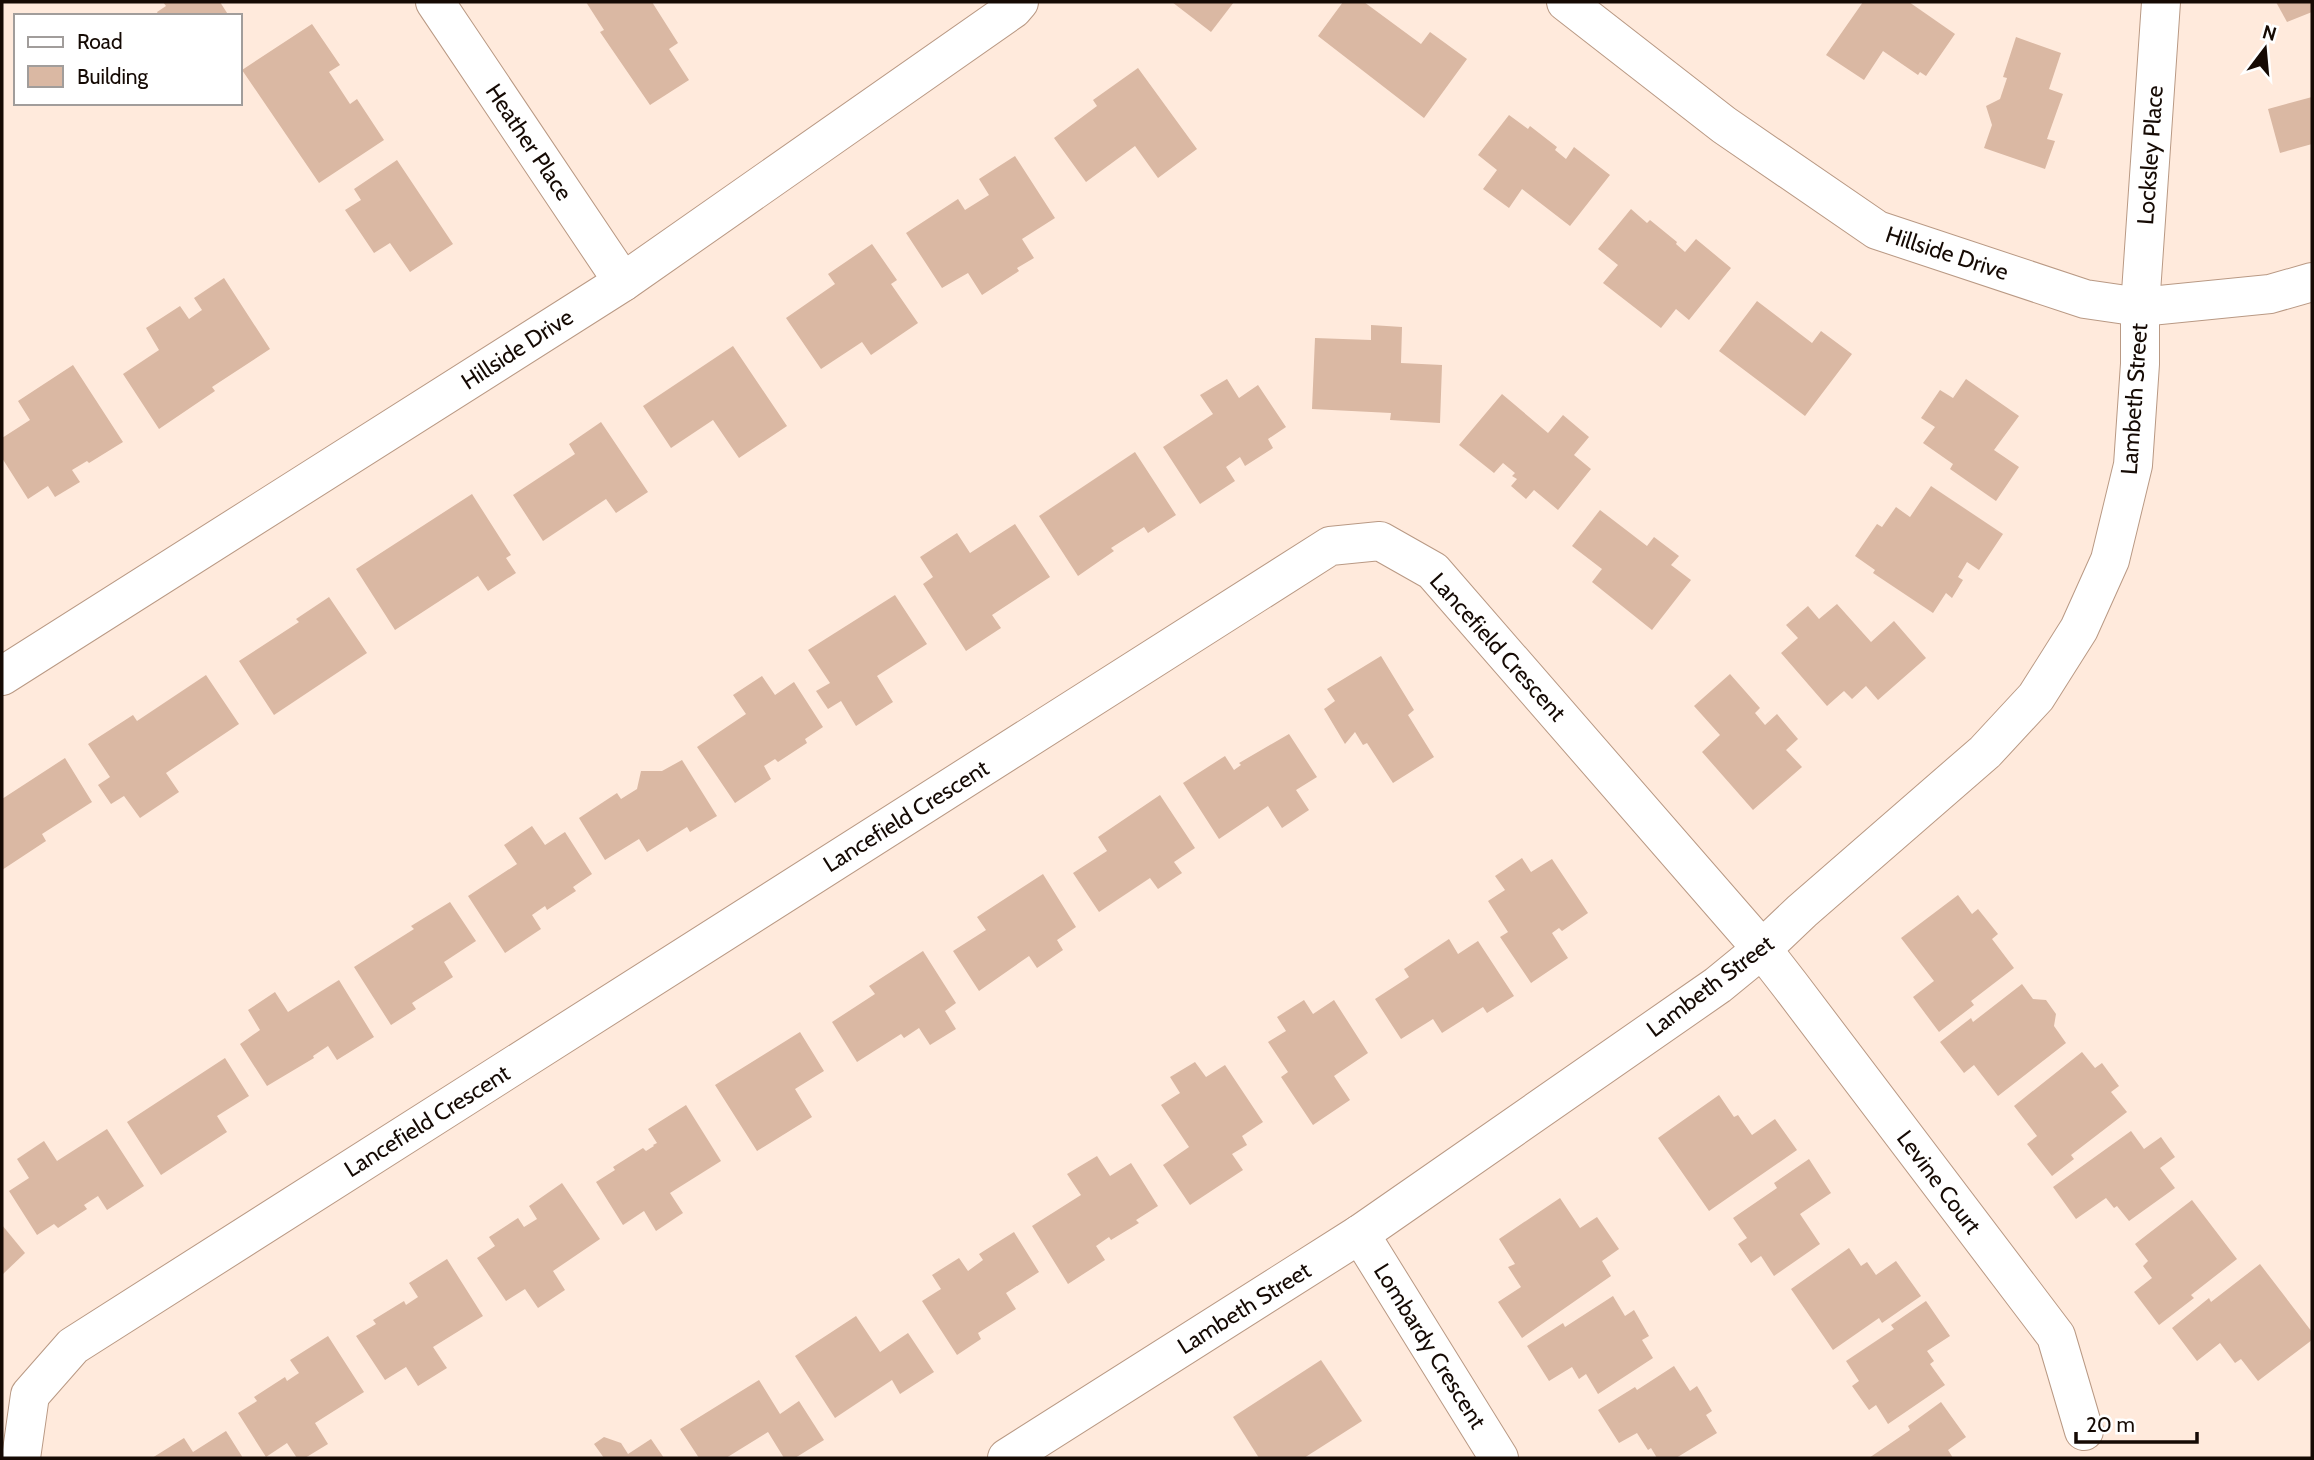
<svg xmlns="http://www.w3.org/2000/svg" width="2314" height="1460" font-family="Cabin,sans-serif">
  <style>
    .building { fill: #dab8a3 }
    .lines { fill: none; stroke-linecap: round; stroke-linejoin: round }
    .street-casing { stroke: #b99984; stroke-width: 40 }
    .street { stroke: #fff; stroke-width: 38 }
    .labels { text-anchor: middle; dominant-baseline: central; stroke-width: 5; stroke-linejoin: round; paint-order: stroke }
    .street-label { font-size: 23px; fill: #150a04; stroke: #fff }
  </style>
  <rect width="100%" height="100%" fill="#ffeadc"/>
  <g class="building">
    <polygon points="163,2 220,2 229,16 159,16 157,12 166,6"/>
    <polygon points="586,2 652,2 678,43 669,49 689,80 650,105 600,32 604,30"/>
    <polygon points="1172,2 1234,2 1211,32"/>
    <polygon points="1343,2 1364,2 1421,44 1430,32 1467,59 1424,118 1318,36"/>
    <polygon points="1863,2 1909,2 1955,34 1926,76 1920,72 1918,75 1883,51 1864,80 1826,55"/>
    <polygon points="2276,2 2312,2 2312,12 2287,22"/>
    <polygon points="312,24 340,65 329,72 350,104 357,99 384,140 319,183 242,70"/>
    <polygon points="2016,37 2061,53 2049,89 2063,94 2047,139 2055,141 2045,169 1984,148 1992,125 1986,106 2000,99 2007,78 2003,77"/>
    <polygon points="1138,68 1197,149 1158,178 1135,146 1086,182 1054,138 1097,106 1093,100"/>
    <polygon points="2312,97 2312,144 2280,153 2268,109"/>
    <polygon points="1509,115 1528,129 1530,126 1557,147 1555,150 1566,159 1574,147 1610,175 1570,226 1522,189 1509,208 1483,189 1497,170 1478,155"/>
    <polygon points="1015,156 1055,218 1022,239 1034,258 1017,268 1019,271 982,295 968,273 942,288 906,233 958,199 965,210 989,195 979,179"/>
    <polygon points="397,160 453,244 410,272 390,243 374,253 345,210 361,200 354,189"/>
    <polygon points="1631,209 1647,223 1650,220 1677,242 1676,244 1685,252 1696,239 1731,268 1689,320 1676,309 1661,328 1603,283 1618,265 1598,249"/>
    <polygon points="872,244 897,280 891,284 918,323 871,355 862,342 821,369 786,318 835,284 828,274"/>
    <polygon points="224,278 270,349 212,387 215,391 159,429 123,374 159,350 146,328 180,306 189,319 202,310 194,298"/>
    <polygon points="1757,301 1812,343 1821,331 1852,354 1805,416 1719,351"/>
    <polygon points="1371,325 1402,327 1401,363 1442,365 1440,423 1390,420 1391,413 1312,409 1315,338 1371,340"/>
    <polygon points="733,346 787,426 739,458 713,420 671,448 643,406"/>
    <polygon points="73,365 123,442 89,463 87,461 72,470 80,482 55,497 48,486 28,499 2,458 2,438 30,420 18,401"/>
    <polygon points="1227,379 1239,398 1258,385 1286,427 1268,439 1273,448 1245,466 1240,457 1226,467 1235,481 1200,504 1163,447 1213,414 1200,395"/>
    <polygon points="1966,379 2019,416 1994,450 2019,467 1996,501 1950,469 1953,464 1923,443 1935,427 1921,418 1940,390 1953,398"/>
    <polygon points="1502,394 1548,433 1563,415 1589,437 1574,455 1591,469 1558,510 1534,490 1526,499 1511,486 1517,479 1512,476 1515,473 1503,463 1494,473 1459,445"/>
    <polygon points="601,422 648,492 616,513 606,499 543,541 513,495 575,454 569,444"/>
    <polygon points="1135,452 1176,515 1148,533 1144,527 1111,548 1114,551 1078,576 1039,516"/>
    <polygon points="1931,486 2003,534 1979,570 1967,562 1958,577 1963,580 1952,598 1946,593 1933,613 1873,573 1875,570 1855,556 1877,524 1882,527 1896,507 1910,517"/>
    <polygon points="472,494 511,555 506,558 516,573 488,591 478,576 395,630 356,569"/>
    <polygon points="1600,510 1647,546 1654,537 1679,556 1671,565 1691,580 1652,630 1592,582 1602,569 1572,546"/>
    <polygon points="1015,524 1050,577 992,615 1001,628 966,651 923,584 933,577 920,557 957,533 970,553"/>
    <polygon points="895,595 927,644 877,676 893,702 856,726 841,701 828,709 816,691 830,683 808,650"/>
    <polygon points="329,597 367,653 274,715 239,661 299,622 296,619"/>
    <polygon points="1837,604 1871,642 1894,621 1926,658 1878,700 1866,686 1852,699 1844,691 1827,706 1781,653 1798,638 1786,625 1808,606 1819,619"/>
    <polygon points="1381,656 1414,710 1408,715 1434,757 1393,783 1367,743 1363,745 1355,732 1345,744 1324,709 1335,701 1327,689"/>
    <polygon points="1730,674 1760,708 1755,713 1765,725 1777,714 1798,739 1786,750 1802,767 1753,810 1702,752 1720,735 1694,706"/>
    <polygon points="206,675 239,724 166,773 179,792 140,818 124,796 111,804 98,785 110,777 88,744 133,715 137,721"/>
    <polygon points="762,676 775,695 794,682 823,727 805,739 807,743 778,762 775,759 764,766 771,779 735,803 697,747 746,714 733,695"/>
    <polygon points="1289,734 1317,777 1296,790 1309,810 1282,828 1268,806 1219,839 1183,783 1225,756 1234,770 1241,765 1239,763"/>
    <polygon points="65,758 92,802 42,834 46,841 2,870 2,799"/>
    <polygon points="682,760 717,816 690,832 687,827 647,852 639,839 605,860 579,818 617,793 621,799 637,789 641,771 662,771"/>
    <polygon points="1160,795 1195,848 1174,862 1182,873 1158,889 1150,878 1099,912 1073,873 1107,851 1098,837"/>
    <polygon points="532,826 545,845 565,832 592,874 573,887 576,891 547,910 545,906 532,915 541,929 505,953 468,896 517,864 504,845"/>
    <polygon points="1522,858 1531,872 1552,859 1588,913 1562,931 1559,928 1552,933 1568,958 1531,983 1500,937 1508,932 1488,901 1505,890 1495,876"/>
    <polygon points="1043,874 1076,927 1057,940 1063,950 1037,968 1029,956 979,991 953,951 986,930 977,917"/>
    <polygon points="1958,895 1972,914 1978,909 1998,934 1992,939 2014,968 1971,1001 1974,1005 1939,1032 1913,997 1934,981 1901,938"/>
    <polygon points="450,902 476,941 444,962 453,977 412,1003 416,1009 391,1025 354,967 414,929 411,926"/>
    <polygon points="1449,939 1458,954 1478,941 1514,996 1487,1013 1483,1007 1442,1033 1433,1019 1401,1039 1375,999 1409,977 1404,969"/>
    <polygon points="923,951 956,1003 945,1011 956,1029 930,1045 919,1028 904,1038 901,1034 857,1062 832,1022 875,994 869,986"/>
    <polygon points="339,980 374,1037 337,1060 328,1046 313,1056 314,1058 267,1086 240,1044 260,1030 248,1010 275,992 288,1012"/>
    <polygon points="2022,984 2033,999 2046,1000 2056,1014 2054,1026 2066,1043 1998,1096 1974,1065 1964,1073 1940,1042 1971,1018 1973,1022"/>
    <polygon points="1304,1000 1313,1014 1334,1000 1368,1053 1334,1076 1350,1100 1313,1125 1281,1077 1288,1072 1268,1042 1286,1031 1277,1017"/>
    <polygon points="800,1032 824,1071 795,1089 812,1117 757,1151 715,1085"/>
    <polygon points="2082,1052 2095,1068 2102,1063 2119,1086 2111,1092 2127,1112 2071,1155 2074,1159 2052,1176 2027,1144 2037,1136 2014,1106"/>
    <polygon points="225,1058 249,1096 217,1116 227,1132 161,1175 127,1122"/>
    <polygon points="1195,1062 1206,1077 1225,1065 1263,1122 1242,1136 1247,1145 1232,1154 1243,1170 1190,1205 1163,1165 1189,1147 1161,1105 1180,1093 1170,1077"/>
    <polygon points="1719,1095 1734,1117 1738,1115 1752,1135 1775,1119 1797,1150 1709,1211 1658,1138"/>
    <polygon points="686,1105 721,1161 670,1193 683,1213 656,1231 644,1211 623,1225 596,1182 615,1170 613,1167 643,1148 646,1151 654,1146 653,1145 657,1143 648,1129"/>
    <polygon points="107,1129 144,1186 107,1210 98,1196 84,1205 87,1209 58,1228 54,1224 37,1235 9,1191 29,1178 17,1159 44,1141 57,1161"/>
    <polygon points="2131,1131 2144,1149 2161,1137 2175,1157 2160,1168 2175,1188 2129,1221 2117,1206 2114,1208 2106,1198 2076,1219 2053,1187"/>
    <polygon points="1097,1156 1110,1176 1131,1163 1158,1206 1136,1220 1139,1223 1111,1240 1109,1237 1096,1246 1105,1260 1068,1284 1032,1226 1081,1195 1067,1174"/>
    <polygon points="1809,1159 1831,1193 1800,1214 1820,1244 1774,1276 1761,1256 1751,1263 1738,1244 1747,1238 1733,1218 1777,1188 1774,1183"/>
    <polygon points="562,1183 600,1239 553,1271 565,1290 538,1308 525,1289 506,1301 477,1258 495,1246 489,1237 518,1218 524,1227 537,1219 529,1206"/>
    <polygon points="1560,1198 1580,1228 1597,1217 1619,1249 1602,1261 1611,1276 1522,1338 1498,1302 1521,1287 1508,1267 1515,1264 1499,1239"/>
    <polygon points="2192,1200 2237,1259 2191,1295 2194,1298 2159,1325 2134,1292 2152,1278 2143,1266 2148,1261 2135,1244"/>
    <polygon points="2,1225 25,1253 2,1275"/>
    <polygon points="1014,1232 1039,1272 1006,1293 1016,1309 978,1333 981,1339 957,1355 922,1301 941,1289 932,1275 959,1258 968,1271 983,1260 979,1254"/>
    <polygon points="1849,1248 1861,1266 1867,1262 1876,1275 1896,1261 1921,1296 1882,1323 1879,1318 1833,1350 1791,1289"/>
    <polygon points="447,1259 483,1316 433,1347 447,1368 418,1386 406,1367 385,1380 356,1336 376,1324 373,1320 404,1301 406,1305 418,1297 409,1283"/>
    <polygon points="2260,1264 2312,1332 2312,1340 2258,1381 2241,1359 2235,1363 2220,1343 2197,1361 2172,1328 2209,1298 2211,1302"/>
    <polygon points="1613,1296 1625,1316 1634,1310 1649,1336 1642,1340 1653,1358 1598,1394 1586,1374 1579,1379 1572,1367 1549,1381 1527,1346 1563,1323 1565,1327"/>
    <polygon points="1926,1301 1950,1336 1927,1351 1934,1361 1930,1364 1945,1385 1888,1424 1876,1405 1869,1410 1852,1386 1859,1381 1846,1361 1894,1329 1891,1325"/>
    <polygon points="856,1316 880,1352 908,1333 934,1372 900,1394 892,1380 835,1418 795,1356"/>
    <polygon points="328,1336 364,1392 315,1423 328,1444 305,1458 297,1458 287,1443 266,1457 238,1413 257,1401 254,1397 285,1377 287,1381 299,1373 290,1360"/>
    <polygon points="1321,1360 1362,1421 1304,1458 1259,1458 1233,1417"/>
    <polygon points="1674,1366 1690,1391 1697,1386 1712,1411 1706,1415 1717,1433 1676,1458 1657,1458 1651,1448 1648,1450 1637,1433 1619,1443 1598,1410 1635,1387 1637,1390"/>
    <polygon points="759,1380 780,1414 799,1401 824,1440 795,1458 784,1458 768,1432 726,1458 699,1458 680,1429"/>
    <polygon points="1941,1402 1966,1437 1948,1450 1953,1458 1869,1458 1910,1430 1908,1426"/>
    <polygon points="226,1431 243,1458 152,1458 184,1438 193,1452"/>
    <polygon points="604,1437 621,1443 628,1454 651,1439 664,1458 604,1458 594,1444"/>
  </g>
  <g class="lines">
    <g class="street-casing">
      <g id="street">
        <polyline points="435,2 623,282"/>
        <polyline points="1566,2 1724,125 1877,230 2085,299 2140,307 2270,294 2312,282"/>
        <polyline points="2,676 623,282 1013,9 1019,2"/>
        <polyline points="1360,1234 1499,1458"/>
        <polyline points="21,1458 30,1395 73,1346 1330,546 1380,541 1433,571 1762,949 1790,985 2056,1336 2084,1431"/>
        <polyline points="1007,1458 1360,1234 1718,985 1762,949 1802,911 1985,752 2036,697 2079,629 2110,560 2133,465 2140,364 2140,307 2161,2"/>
      </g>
    </g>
    <use href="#street" class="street"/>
  </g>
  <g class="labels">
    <g class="street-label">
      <text transform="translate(529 142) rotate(56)">Heather Place</text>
      <text transform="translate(2150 155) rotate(-86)">Locksley Place</text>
      <text transform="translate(1947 253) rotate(18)">Hillside Drive</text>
      <text transform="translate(517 349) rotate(-33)">Hillside Drive</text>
      <text transform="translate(2134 399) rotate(-86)">Lambeth Street</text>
      <text transform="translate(1498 647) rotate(48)">Lancefield Crescent</text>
      <text transform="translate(906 816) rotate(-32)">Lancefield Crescent</text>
      <text transform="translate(1710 986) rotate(-37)">Lambeth Street</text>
      <text transform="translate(427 1121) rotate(-32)">Lancefield Crescent</text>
      <text transform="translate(1939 1182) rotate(53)">Levine Court</text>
      <text transform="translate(1244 1308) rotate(-32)">Lambeth Street</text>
      <text transform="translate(1430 1346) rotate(58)">Lombardy Crescent</text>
    </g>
  </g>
  <rect width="2314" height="1460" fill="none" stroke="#150a04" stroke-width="7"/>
  <rect x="14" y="14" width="228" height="91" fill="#ffffff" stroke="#a19d9b" stroke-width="2"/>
  <rect x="28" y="37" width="35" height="10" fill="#ffffff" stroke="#a19d9b" stroke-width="2"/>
  <text x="77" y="49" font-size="21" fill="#150a04">Road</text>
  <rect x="28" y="66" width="35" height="21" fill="#dab8a3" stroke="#a19d9b" stroke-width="2"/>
  <text x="77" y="84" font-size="21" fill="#150a04">Building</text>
  <g transform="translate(2265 49) rotate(16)" stroke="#ffffff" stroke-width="5" paint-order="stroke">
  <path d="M0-5L12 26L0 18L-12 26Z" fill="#150a04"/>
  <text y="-10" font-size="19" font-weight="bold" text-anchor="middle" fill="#150a04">N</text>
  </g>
  <path d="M2076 1432v10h121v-10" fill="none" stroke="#150a04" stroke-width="3.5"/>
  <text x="2086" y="1432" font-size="21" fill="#150a04" stroke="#ffffff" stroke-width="5" paint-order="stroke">20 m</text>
</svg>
